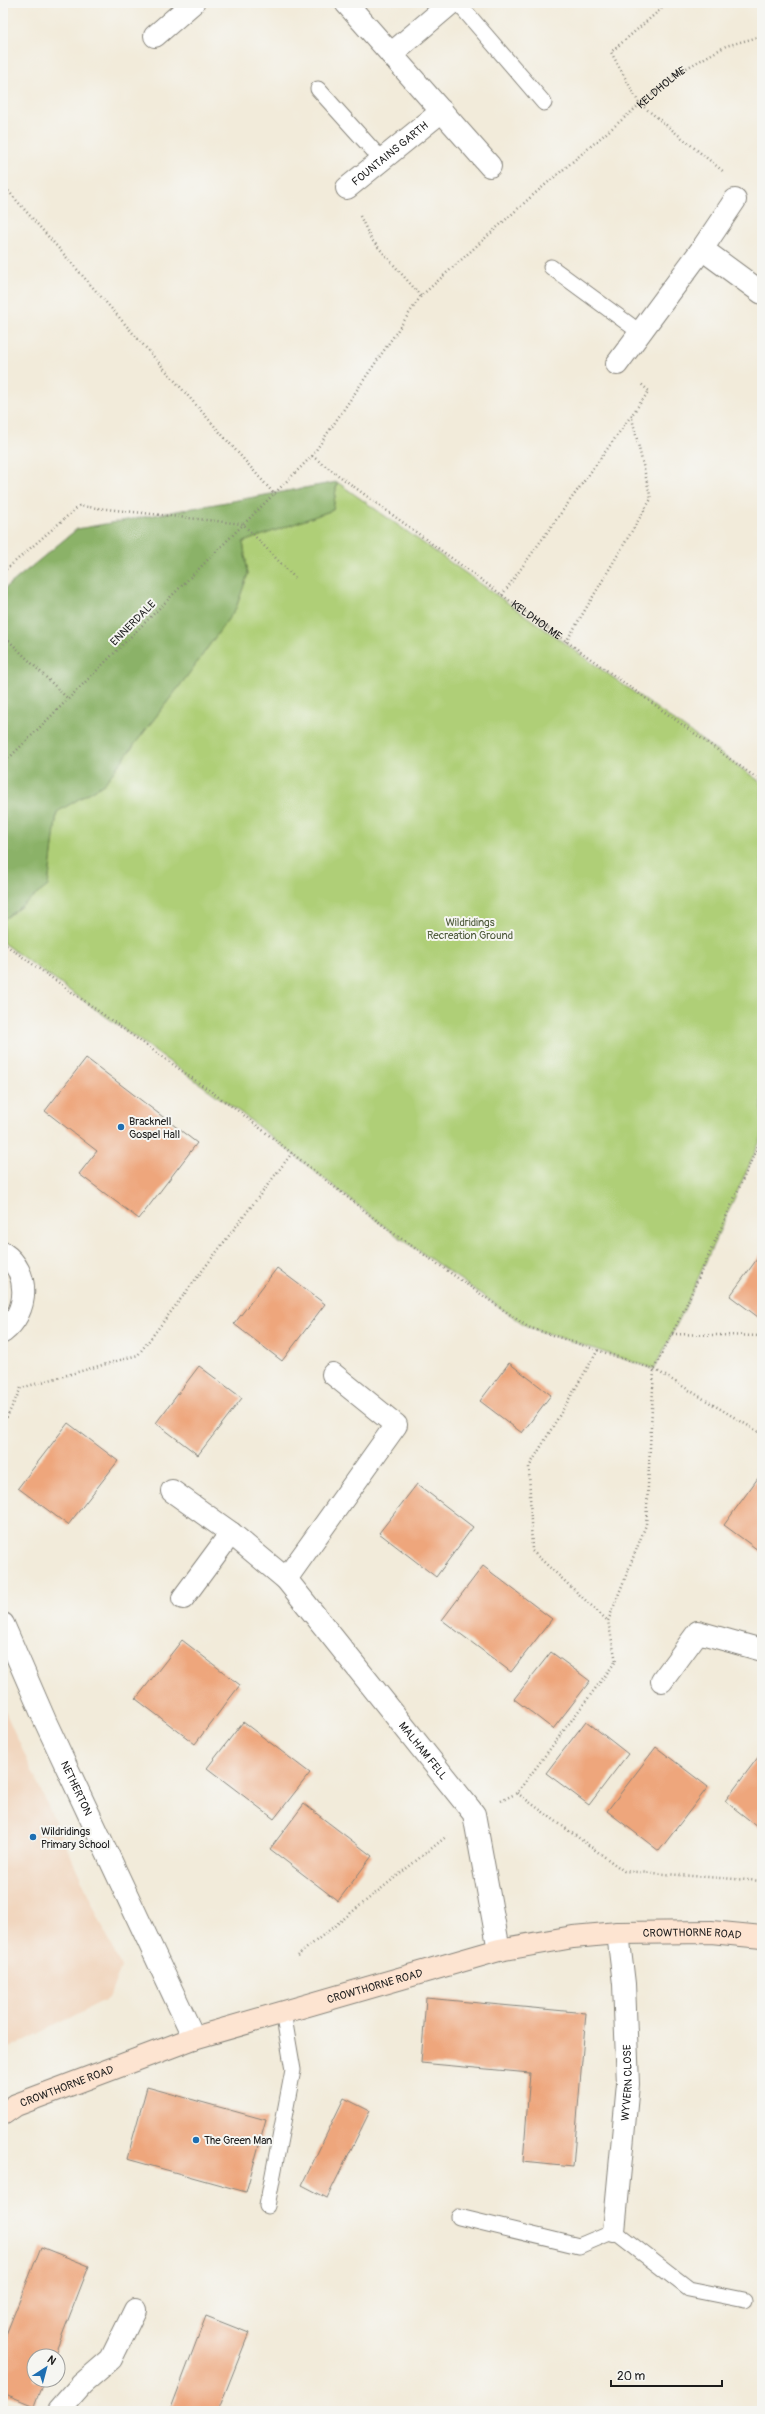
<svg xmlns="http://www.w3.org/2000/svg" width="765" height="2414" font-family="Pangolin,sans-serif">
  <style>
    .built { fill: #f1d5bd }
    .green { fill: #afcf77; stroke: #66764a }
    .forest { fill: #8bb268; stroke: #546742 }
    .building { fill: #eea67b }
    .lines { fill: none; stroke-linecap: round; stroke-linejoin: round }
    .lane-casing { stroke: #87847b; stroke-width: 17 }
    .street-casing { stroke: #87847b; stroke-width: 24 }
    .secondary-casing { stroke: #87847b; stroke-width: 24 }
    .path { stroke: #87847b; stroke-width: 2.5; stroke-dasharray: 1 3; stroke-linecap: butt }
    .lane { stroke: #fff; stroke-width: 15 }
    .street { stroke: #fff; stroke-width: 22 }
    .secondary { stroke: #fde4d1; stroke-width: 22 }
    .poi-dot { fill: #1f6fb2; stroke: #f6f6f2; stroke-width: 1.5 }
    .labels { text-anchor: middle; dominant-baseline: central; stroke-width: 4; stroke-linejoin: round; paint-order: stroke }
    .street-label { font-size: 11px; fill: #1c1c1c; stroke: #f6f6f2 }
    .park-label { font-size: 11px; fill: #4f5b3c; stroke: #f6f6f2 }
    .poi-label { font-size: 11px; fill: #1c1c1c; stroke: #f6f6f2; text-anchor: start }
  </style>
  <rect width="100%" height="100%" fill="#f6f6f2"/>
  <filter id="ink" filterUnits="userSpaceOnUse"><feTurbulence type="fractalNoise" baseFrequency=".025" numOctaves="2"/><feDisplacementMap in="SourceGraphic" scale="8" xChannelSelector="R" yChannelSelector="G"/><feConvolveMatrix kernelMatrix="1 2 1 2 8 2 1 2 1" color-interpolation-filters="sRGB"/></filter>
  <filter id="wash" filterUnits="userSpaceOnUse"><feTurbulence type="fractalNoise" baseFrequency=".012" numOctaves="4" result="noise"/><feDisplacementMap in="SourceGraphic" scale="16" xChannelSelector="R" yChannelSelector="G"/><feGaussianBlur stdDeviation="0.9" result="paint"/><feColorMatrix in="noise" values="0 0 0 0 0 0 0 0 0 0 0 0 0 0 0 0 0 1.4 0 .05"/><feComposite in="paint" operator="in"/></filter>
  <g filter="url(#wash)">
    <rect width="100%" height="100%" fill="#f2ebda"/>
    <polygon class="built" points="3,1707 121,1967 109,1998 3,2051"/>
    <polygon class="green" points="337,482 762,783 762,1137 683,1312 654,1369 528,1327 389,1230 241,1113 3,943 3,920 48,886 57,812 104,784 188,675 236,608 248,574 243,542 333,510"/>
    <polygon class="forest" points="337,482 333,510 243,542 248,574 236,608 188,675 104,784 57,812 48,886 3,920 3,590 77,529"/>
    <g id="blocks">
      <g class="building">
        <polygon points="86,1058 197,1143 139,1219 79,1174 97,1151 45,1111"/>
        <polygon points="760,1255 762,1256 762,1320 730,1296"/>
        <polygon points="277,1268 325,1304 282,1361 234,1324"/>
        <polygon points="509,1363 551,1395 522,1433 480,1401"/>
        <polygon points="199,1366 242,1398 198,1455 156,1423"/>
        <polygon points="68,1423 118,1461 68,1525 18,1488"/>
        <polygon points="758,1478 762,1481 762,1553 724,1525"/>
        <polygon points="417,1484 473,1527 436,1577 379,1533"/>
        <polygon points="483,1566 552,1619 511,1672 442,1620"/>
        <polygon points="182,1640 240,1685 195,1744 136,1699"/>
        <polygon points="551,1652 590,1681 553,1729 514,1699"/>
        <polygon points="586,1721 628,1754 589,1805 546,1773"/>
        <polygon points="243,1722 310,1773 274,1819 207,1768"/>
        <polygon points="656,1747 708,1787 659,1851 607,1811"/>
        <polygon points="762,1752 762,1830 725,1801"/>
        <polygon points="304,1804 372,1856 338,1901 270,1849"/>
        <polygon points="426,1998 586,2013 573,2167 523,2162 530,2073 421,2063"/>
        <polygon points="147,2087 266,2120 246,2192 127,2159"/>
        <polygon points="344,2098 370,2111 327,2198 302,2185"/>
        <polygon points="41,2247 89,2266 54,2356 34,2356 34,2380 44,2380 34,2406 3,2393 3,2342"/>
        <polygon points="206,2316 249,2333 218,2411 170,2411"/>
      </g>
    </g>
  </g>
  <g filter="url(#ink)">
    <use href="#blocks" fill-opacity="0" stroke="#87847b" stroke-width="1"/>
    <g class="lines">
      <g class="lane-casing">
        <g id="lane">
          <polyline points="458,3 544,103"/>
          <polyline points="318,89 382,160"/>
          <polyline points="551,267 641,333"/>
          <polyline points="267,2206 293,2070 283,2012"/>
          <polyline points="459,2217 579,2246 614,2231 689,2289 744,2300"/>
        </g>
      </g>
      <g class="street-casing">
        <g id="street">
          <polyline points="346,3 490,166"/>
          <polyline points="155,36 193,3"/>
          <polyline points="391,54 451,3"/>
          <path id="s3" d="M347,188L442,111"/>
          <polyline points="702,249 762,293"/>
          <polyline points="617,364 702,249 735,200"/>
          <path d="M3,1253C31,1272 29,1312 3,1332"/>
          <path id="s4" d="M172,1491L231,1533L286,1579L474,1814L499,1950"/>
          <polyline points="286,1579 396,1425 333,1374"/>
          <polyline points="183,1598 231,1533"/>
          <path id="s5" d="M3,1624L46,1723L194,2038"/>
          <polyline points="662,1681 698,1632 762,1650"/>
          <path id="s6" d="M614,2231L628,2084L624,1984L618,1933"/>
          <polyline points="58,2411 82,2384 111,2359 135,2310"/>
        </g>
      </g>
      <g class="secondary-casing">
        <g id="secondary">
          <path id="s7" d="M3,2114L16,2105L194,2038L499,1950L573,1937L618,1933L711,1932L762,1937"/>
        </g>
      </g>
      <g class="path">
        <polyline points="668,3 611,52 639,103 724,172"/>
        <polyline points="3,185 275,495"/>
        <polyline points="360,216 371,239 421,296"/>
        <path id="s1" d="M312,456L502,595L762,782"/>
        <polyline points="3,572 79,506 243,524 295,578"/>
        <polyline points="502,595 649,391 640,383"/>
        <polyline points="3,635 68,699"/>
        <polyline points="566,642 651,499 631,414"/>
        <path id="s2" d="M3,764L312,456L421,296L532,196L676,74L726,46L762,36"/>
        <polyline points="3,943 241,1113 389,1230 528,1327 654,1369 683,1312 762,1137"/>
        <polyline points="672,1334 762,1336"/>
        <polyline points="598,1350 529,1467 532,1551 608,1621"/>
        <polyline points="3,1425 21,1388 138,1355 292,1153"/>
        <polyline points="517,1793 624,1871 762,1881"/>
        <polyline points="501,1801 517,1793 616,1661 608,1621 646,1525 654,1369 762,1434"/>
        <polyline points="297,1956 447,1836"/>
      </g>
      <use href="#lane" class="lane"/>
      <use href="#street" class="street"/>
      <use href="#secondary" class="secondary"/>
    </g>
  </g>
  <g class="poi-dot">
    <circle cx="121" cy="1127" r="4"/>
    <circle cx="33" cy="1837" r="4"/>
    <circle cx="196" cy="2140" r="4"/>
  </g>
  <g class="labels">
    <g class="street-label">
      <text stroke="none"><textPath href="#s2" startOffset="948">KELDHOLME</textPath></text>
      <text stroke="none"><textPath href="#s3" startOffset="55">FOUNTAINS GARTH</textPath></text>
      <text stroke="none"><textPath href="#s1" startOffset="278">KELDHOLME</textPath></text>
      <text transform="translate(133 623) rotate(-45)">ENNERDALE</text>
      <text stroke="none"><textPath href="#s4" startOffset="364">MALHAM FELL</textPath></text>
      <text stroke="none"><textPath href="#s5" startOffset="180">NETHERTON</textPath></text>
      <text stroke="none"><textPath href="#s7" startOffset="718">CROWTHORNE ROAD</textPath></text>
      <text stroke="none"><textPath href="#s7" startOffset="394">CROWTHORNE ROAD</textPath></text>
      <text stroke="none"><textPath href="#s6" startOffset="149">WYVERN CLOSE</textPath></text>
      <text stroke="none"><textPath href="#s7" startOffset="70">CROWTHORNE ROAD</textPath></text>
    </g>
    <g class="park-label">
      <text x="470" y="922">Wildridings<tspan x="470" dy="13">Recreation Ground</tspan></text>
    </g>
    <g class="poi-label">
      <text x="129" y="1121">Bracknell<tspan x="129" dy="13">Gospel Hall</tspan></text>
      <text x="41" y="1831">Wildridings<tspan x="41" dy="13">Primary School</tspan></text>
      <text x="204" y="2140">The Green Man</text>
    </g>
  </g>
  <rect width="765" height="2414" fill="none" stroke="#f6f6f2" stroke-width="16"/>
  <g transform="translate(46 2368) rotate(36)"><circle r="19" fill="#f6f6f2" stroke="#9f9f9c"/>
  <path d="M0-3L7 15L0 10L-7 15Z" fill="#1f6fb2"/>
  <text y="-6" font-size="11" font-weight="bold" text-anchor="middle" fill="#1c1c1c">N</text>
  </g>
  <path d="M611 2380v6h111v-6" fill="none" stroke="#1c1c1c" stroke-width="2"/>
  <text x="617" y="2380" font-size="12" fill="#1c1c1c" stroke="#f6f6f2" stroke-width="3" paint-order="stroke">20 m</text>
</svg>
